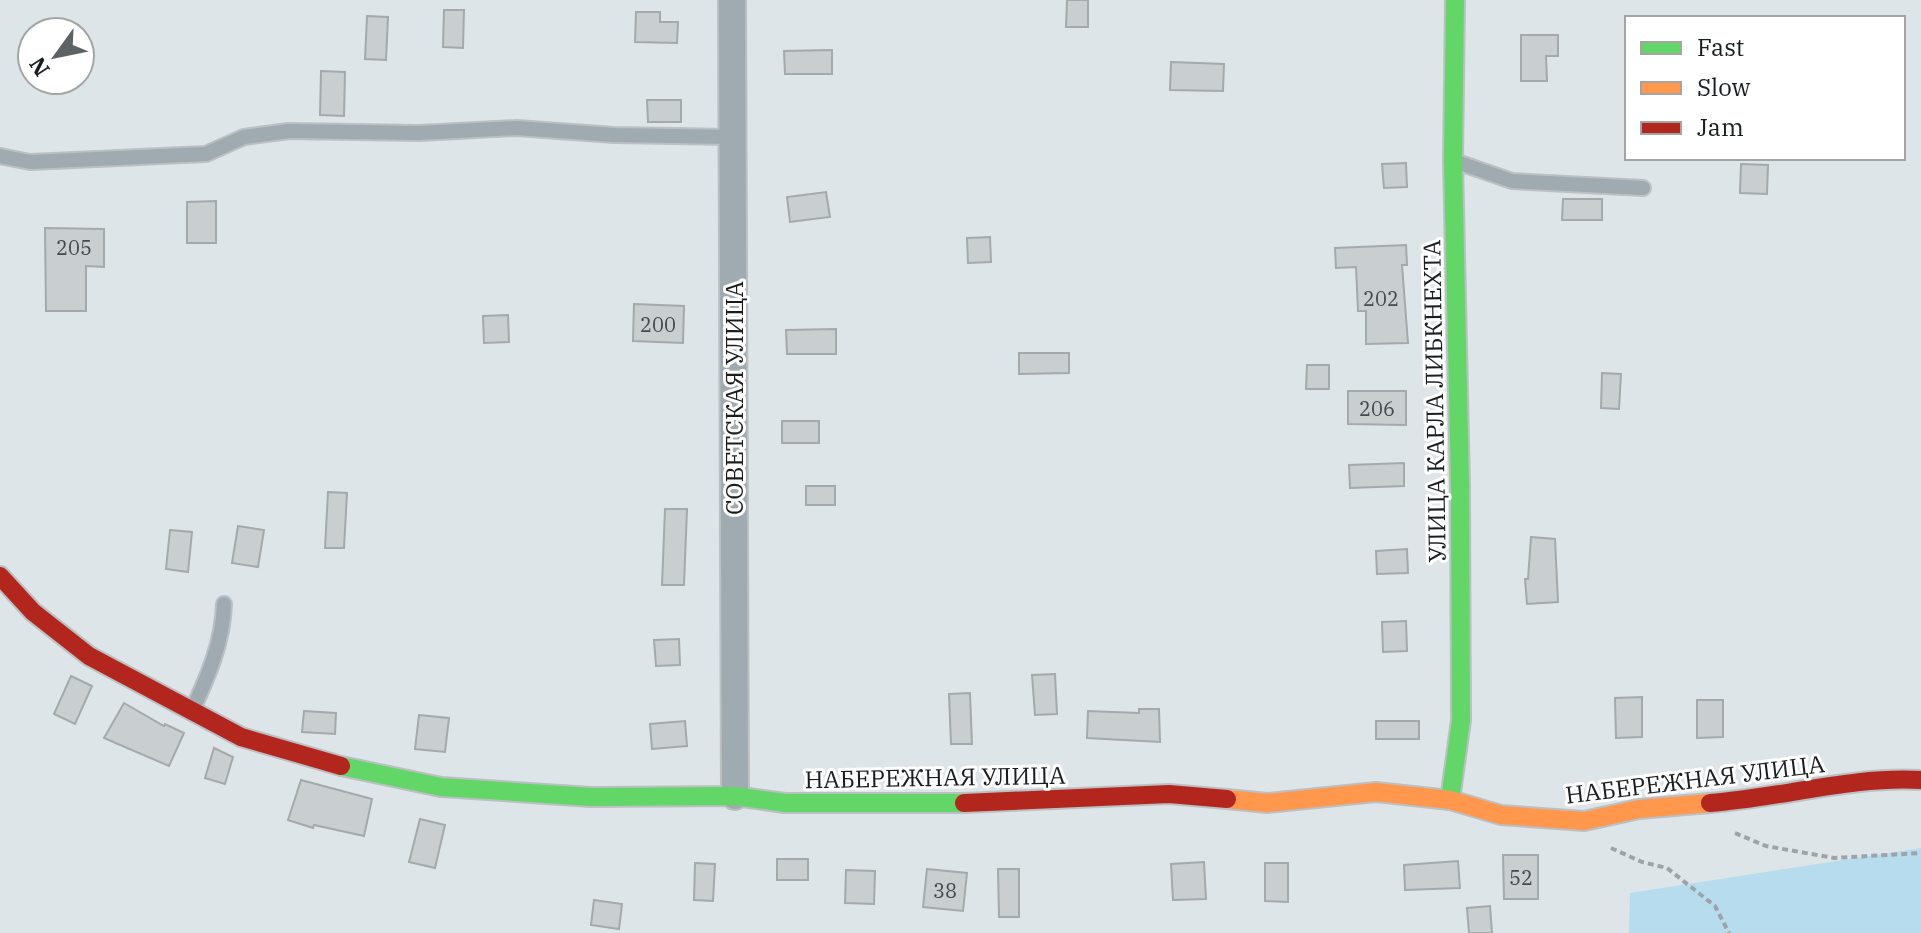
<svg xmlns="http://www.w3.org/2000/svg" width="1921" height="933" font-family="'IBM Plex Serif',serif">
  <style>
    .green { fill: #b6dcee }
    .building { fill: #c9ced1; stroke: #a4a9ab; stroke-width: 2 }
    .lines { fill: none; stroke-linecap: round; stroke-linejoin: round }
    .lane-casing { stroke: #bbc0c3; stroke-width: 18 }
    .street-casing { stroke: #bbc0c3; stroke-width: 30 }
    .fast-casing { stroke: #bbc0c3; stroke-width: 22 }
    .slow-casing { stroke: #bbc0c3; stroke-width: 22 }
    .jam-casing { stroke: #bbc0c3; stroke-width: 22 }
    .path { stroke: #9da4a9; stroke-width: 4; stroke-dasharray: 6 4; stroke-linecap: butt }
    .lane { stroke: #9faab1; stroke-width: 14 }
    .street { stroke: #9faab1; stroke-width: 26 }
    .fast { stroke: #63d668; stroke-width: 18 }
    .slow { stroke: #ff974d; stroke-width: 18 }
    .jam { stroke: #b3261e; stroke-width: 18 }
    .labels { text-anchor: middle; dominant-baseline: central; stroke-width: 6; stroke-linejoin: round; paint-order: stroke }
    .number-label { font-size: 20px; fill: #44494c }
    .street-label { font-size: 24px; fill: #181d1f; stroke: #fff }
  </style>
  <rect width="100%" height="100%" fill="#dee5e8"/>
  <polygon class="green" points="1921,848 1921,933 1629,933 1630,893"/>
  <g class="building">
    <polygon points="1067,0 1088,0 1088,27 1066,27"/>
    <polygon points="444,10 464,10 463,48 443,47"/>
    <polygon points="636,12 660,12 660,22 678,22 677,43 635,42"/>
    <polygon points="367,16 388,17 386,60 365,59"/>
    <polygon points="1521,35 1558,35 1558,56 1546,56 1547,81 1521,81"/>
    <polygon points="832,50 832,74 785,74 784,51"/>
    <polygon points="1171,62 1224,64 1223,91 1170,90"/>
    <polygon points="321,71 345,72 344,116 320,115"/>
    <polygon points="647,100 681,100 681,122 648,122"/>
    <polygon points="1406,163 1407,187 1384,188 1382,164"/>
    <polygon points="1741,164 1768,165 1767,194 1740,193"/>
    <polygon points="826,192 830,217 790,222 787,197"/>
    <polygon points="1563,199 1602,199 1602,220 1562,220"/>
    <polygon points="216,201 216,243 187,243 187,202"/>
    <polygon points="45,228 104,229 104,267 86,266 86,311 46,311"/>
    <polygon points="990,237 991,262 968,263 967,238"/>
    <polygon points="1406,245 1407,265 1402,265 1408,343 1366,344 1366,311 1358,311 1356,267 1336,268 1335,248"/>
    <polygon points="634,304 684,306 683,343 633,341"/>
    <polygon points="508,315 509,342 484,343 483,316"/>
    <polygon points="836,329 836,354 787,354 786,330"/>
    <polygon points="1019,353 1069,353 1069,373 1019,374"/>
    <polygon points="1307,365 1329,365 1329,389 1306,389"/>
    <polygon points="1602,373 1621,374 1619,409 1601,408"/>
    <polygon points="1348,391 1406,391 1406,425 1348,424"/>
    <rect x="782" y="421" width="37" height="22"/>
    <polygon points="1404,463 1404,486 1350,488 1349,465"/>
    <rect x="806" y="486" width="29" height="19"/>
    <polygon points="328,492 347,493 344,548 325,548"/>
    <polygon points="665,509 687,509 684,585 662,585"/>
    <polygon points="238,526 264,530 258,567 232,563"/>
    <polygon points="170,530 192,532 188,572 166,569"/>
    <polygon points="1531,537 1555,539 1558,602 1527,604 1525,579 1528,579"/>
    <polygon points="1407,549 1408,573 1377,574 1376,551"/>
    <polygon points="1406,621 1407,651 1383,652 1382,622"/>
    <polygon points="679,639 680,665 656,666 654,640"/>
    <polygon points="1055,674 1057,714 1035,715 1032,675"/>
    <polygon points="71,676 92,686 75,724 54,714"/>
    <polygon points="970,693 972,744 951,744 949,694"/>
    <polygon points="1642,697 1642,737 1616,738 1615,698"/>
    <polygon points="1697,700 1723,700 1723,737 1697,738"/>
    <polygon points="124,703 164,726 165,724 184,733 169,766 104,738"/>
    <polygon points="1139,709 1159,709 1160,742 1087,738 1088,711 1139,713"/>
    <polygon points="304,711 336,713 335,734 302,732"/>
    <polygon points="419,715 449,718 445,752 415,749"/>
    <polygon points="685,721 687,746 652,749 650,724"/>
    <rect x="1376" y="721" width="43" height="18"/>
    <polygon points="214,748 233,757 225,784 205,778"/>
    <polygon points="301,780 372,799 364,836 314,825 313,828 288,820"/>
    <polygon points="420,819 445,825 435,868 409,862"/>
    <polygon points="1503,855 1538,855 1538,899 1504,899"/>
    <rect x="777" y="859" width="31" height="21"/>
    <polygon points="1458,861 1460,888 1405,890 1404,865"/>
    <polygon points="1204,862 1206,899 1173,900 1171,864"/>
    <polygon points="695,863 715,864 713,901 694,900"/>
    <polygon points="1265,863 1288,863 1288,902 1265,901"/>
    <polygon points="927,869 967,873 963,911 923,907"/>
    <polygon points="998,869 1019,869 1019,917 999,917"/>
    <polygon points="846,870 875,871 874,904 845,903"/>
    <polygon points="594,900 622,904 619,929 591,925"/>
    <polygon points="1490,906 1492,933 1469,933 1467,908"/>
  </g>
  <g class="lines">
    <g class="lane-casing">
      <g id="lane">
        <polyline points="0,156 30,162 206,154 244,137 289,131 419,133 517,128 614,135 732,137"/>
        <polyline points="1457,162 1512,181 1643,188"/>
        <path d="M192,711C208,676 223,642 224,604"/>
      </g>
    </g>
    <g class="street-casing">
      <polyline id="street" points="732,0 735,796"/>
    </g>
    <g class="fast-casing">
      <g id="fast">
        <polyline points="341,766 441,787 591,797 735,796 785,803 964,803"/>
        <polyline points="1450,800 1461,720 1460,485 1453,160 1455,0"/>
      </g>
    </g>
    <g class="slow-casing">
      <polyline id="slow" points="1227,799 1267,803 1376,792 1450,800 1501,815 1584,821 1639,809 1710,803"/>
    </g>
    <g class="jam-casing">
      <g id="jam">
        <polyline points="0,576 33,612 89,656 241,737 341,766"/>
        <polyline points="964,803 1169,794 1227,799"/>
        <path d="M1710,803C1780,798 1851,776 1921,780"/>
      </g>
    </g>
    <g class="path">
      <polyline points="1735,833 1766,846 1834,858 1921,853"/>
      <polyline points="1611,848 1642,862 1667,868 1715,906 1729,933"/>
    </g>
    <use href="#lane" class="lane"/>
    <use href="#street" class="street"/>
    <use href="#fast" class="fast"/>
    <use href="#slow" class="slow"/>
    <use href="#jam" class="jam"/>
  </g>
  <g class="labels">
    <g class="number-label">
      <text x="74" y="247">205</text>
      <text x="1381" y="298">202</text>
      <text x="658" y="324">200</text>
      <text x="1377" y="408">206</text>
      <text x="1521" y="877">52</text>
      <text x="945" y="890">38</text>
    </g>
    <g class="street-label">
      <text transform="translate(734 398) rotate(-90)">СОВЕТСКАЯ УЛИЦА</text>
      <text transform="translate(1434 401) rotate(-91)">УЛИЦА КАРЛА ЛИБКНЕХТА</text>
      <text transform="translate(935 777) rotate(-1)">НАБЕРЕЖНАЯ УЛИЦА</text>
      <text transform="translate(1695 779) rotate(-7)">НАБЕРЕЖНАЯ УЛИЦА</text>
    </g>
  </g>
  <rect x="1625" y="16" width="280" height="144" fill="#ffffff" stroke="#a3a5a5" stroke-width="2"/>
  <rect x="1641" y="42" width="40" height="12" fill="#63d668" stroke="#a3a5a5" stroke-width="2"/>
  <text x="1697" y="56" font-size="24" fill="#181d1f">Fast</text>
  <rect x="1641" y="82" width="40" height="12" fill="#ff974d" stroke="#a3a5a5" stroke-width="2"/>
  <text x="1697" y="96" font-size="24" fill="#181d1f">Slow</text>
  <rect x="1641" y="122" width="40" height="12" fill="#b3261e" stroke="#a3a5a5" stroke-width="2"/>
  <text x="1697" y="136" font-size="24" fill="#181d1f">Jam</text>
  <g transform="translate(56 56) rotate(237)"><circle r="38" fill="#ffffff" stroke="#a3a5a5" stroke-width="2"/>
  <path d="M0-6L14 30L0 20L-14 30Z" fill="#5d6365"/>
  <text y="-12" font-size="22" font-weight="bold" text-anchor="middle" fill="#181d1f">N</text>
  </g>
</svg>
